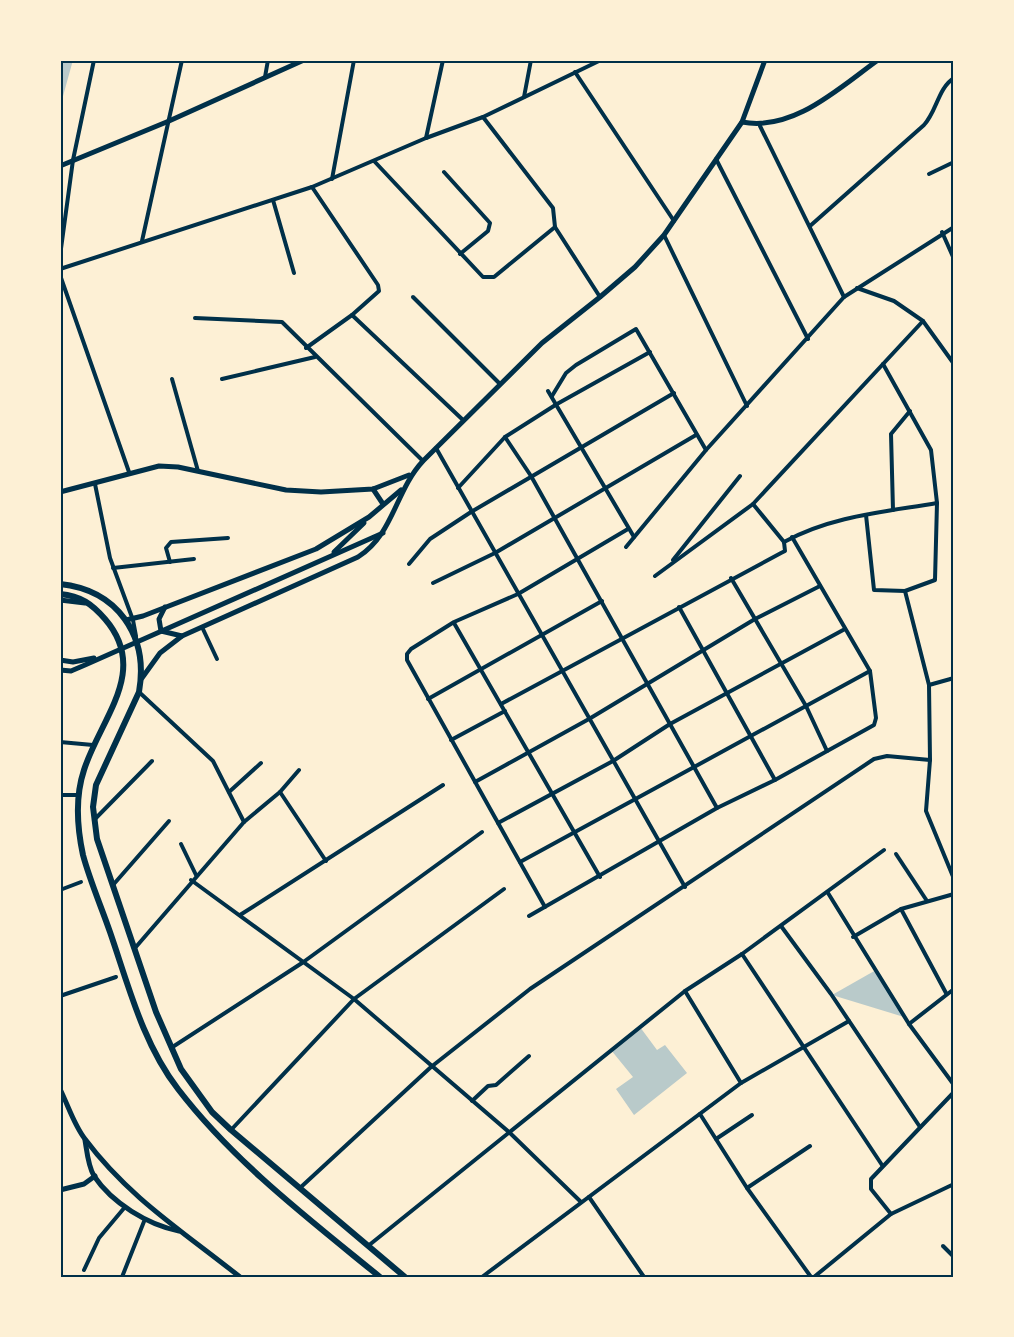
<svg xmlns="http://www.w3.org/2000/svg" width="1014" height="1337" font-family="'Golos Text',sans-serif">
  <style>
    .green { fill: #b9caca }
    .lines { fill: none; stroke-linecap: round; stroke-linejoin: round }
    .minor { stroke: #003049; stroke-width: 4 }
    .tertiary { stroke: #003049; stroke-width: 5 }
    .secondary { stroke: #003049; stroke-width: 5 }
    .primary { stroke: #003049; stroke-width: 6 }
    .neatline { fill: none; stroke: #003049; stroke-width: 2 }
  </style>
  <rect width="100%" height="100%" fill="#fdf0d5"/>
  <g class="green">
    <polygon points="60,60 73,60 60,107"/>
    <polygon points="876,970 904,1017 832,995"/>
    <polygon points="640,1027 657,1050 665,1045 687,1073 634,1115 616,1089 633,1077 611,1050"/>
  </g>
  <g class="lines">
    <g class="minor">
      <polyline points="575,72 674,221"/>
      <polyline points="265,77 268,60"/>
      <polyline points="524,97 531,60"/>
      <polyline points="483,117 553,208 555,227 600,297"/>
      <polyline points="760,126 844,297"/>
      <polyline points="426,138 443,60"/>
      <polyline points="716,159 808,339"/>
      <polyline points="375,162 483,277 494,277 555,227"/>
      <polyline points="444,172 490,223 488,231 460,254"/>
      <polyline points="929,174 954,162"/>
      <polyline points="332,179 354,60"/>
      <polyline points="273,200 294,273"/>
      <path d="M810,226L924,125C937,111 938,88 954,78"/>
      <polyline points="942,232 954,259"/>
      <polyline points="664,235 747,406"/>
      <polyline points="142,241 182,60"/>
      <polyline points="60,256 73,160 94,60"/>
      <polyline points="60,269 312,187 426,138 483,117 601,60"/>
      <polyline points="60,275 129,472"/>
      <polyline points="857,288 894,301 923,321 954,364"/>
      <polyline points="413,297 500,384"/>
      <polyline points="352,315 463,420"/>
      <polyline points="195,318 282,322 423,461"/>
      <polyline points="306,348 352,315 379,291 378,285 312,187"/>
      <polyline points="172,379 198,471"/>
      <polyline points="222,379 315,357"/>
      <polyline points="548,391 634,537"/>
      <polyline points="552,396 566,373 576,365 636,329 706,450"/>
      <polyline points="505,437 531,476 717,808"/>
      <polyline points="436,448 685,887"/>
      <polyline points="95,484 110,558 133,620 136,636"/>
      <polyline points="458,488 505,437 557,404 650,352"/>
      <polyline points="753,504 784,542"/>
      <polyline points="893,510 891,434 910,411"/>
      <polyline points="866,515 874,590 905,591 935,580 937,503 931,450 883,364"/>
      <path d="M784,542C831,516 884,512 937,503"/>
      <polyline points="626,547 706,450 844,297 954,227"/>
      <polyline points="673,560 740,476"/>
      <polyline points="170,562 166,548 171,542 228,538"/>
      <polyline points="409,564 430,539 471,512 674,393"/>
      <polyline points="113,568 194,559"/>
      <polyline points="655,576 753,504 923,321"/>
      <polyline points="731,578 806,706 827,751"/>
      <polyline points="433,583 495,553 696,435"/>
      <polyline points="905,591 929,685 930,760 926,811 954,879"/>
      <polyline points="679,607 775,780"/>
      <polyline points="454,623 600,877"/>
      <polyline points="202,627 217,659"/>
      <polyline points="929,685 954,678"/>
      <polyline points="139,692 213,761 244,822"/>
      <polyline points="428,699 602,601"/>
      <polyline points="501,704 781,553 785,551 784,542"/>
      <polyline points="451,740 505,711"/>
      <polyline points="60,742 93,745"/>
      <polyline points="475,782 589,719 755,619 820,586"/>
      <polyline points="229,792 261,763"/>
      <polyline points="280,792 326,861"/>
      <polyline points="60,795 78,795"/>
      <polyline points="94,820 152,761"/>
      <polyline points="498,823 613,761 670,724 845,629"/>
      <polyline points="181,844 196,875"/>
      <polyline points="896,854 927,901"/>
      <polyline points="520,862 870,671"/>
      <polyline points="191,880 354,999 510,1133 581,1202"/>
      <polyline points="113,885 169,821"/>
      <polyline points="60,890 81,882"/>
      <polyline points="828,893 909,1024 954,1085"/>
      <polyline points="545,907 407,660 407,654 411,649 454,622 518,594 628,529"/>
      <polyline points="901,909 946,993"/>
      <polyline points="240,915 443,785"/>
      <polyline points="529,916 717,808 775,780 874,725 876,718 870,671 792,537"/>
      <polyline points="781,926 831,994 920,1127"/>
      <polyline points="853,937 901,909 954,894"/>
      <polyline points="135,948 244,822 280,792 299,770"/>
      <polyline points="742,954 882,1165"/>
      <polyline points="685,991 741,1083"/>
      <polyline points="60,996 116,977"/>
      <polyline points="909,1024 954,989"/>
      <polyline points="171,1048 302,963 482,832"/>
      <polyline points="472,1101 488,1086 496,1085 529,1056"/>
      <polyline points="700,1114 747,1188 811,1277"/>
      <polyline points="231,1130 354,999 504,889"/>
      <polyline points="716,1139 752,1115"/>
      <polyline points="301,1187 431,1067 530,989 874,759 887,756 930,760"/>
      <polyline points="747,1188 810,1146"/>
      <polyline points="589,1197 644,1277"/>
      <polyline points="891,1214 871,1189 871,1179 954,1092"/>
      <polyline points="368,1246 685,991 742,954 884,850"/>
      <polyline points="943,1246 954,1257"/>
      <polyline points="84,1270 99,1238 125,1207"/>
      <polyline points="122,1277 145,1219"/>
      <polyline points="482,1277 741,1083 849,1021"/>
      <polyline points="814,1277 891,1214 954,1184"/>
    </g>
    <g class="tertiary">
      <path d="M742,122C793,132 839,88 878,60"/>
      <polyline points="60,166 169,121 304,60"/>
      <polyline points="60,492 159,466 178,467 286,490 321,492 373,489 409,475"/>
      <path d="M60,1089C68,1105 74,1125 85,1139C129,1198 184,1232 240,1277"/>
      <path d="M85,1140C87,1152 88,1166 94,1176C112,1203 148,1225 179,1231"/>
      <polyline points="60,1190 84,1184 95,1176"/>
    </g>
    <g class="secondary">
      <polyline points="373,489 383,504"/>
      <polyline points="334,552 364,523"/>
      <polyline points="60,600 85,603"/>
      <polyline points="165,607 159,619 161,631 182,636"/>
      <polyline points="126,620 143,616 316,549 369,517 401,490"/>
      <polyline points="60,660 73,662 94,658"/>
      <polyline points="60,670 71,671 85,665 383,533"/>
      <path d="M142,678L160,653L182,636L358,557C394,534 395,491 423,461L542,343L600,297L635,267L664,235L742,122L765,60"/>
    </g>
    <g class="primary">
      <path d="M60,584C117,590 149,635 139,692L96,785L93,807L97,839L156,1012L181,1069L212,1112L231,1130L405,1277"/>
      <path d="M60,594C81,596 92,604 105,619C150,671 100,719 84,770C75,797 77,827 83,855C90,881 101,906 110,932C128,984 143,1044 178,1089C234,1162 309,1219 380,1277"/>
    </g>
  </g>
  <rect width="1014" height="1337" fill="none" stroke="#fdf0d5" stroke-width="123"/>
  <rect x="62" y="62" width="890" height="1214" class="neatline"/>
</svg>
